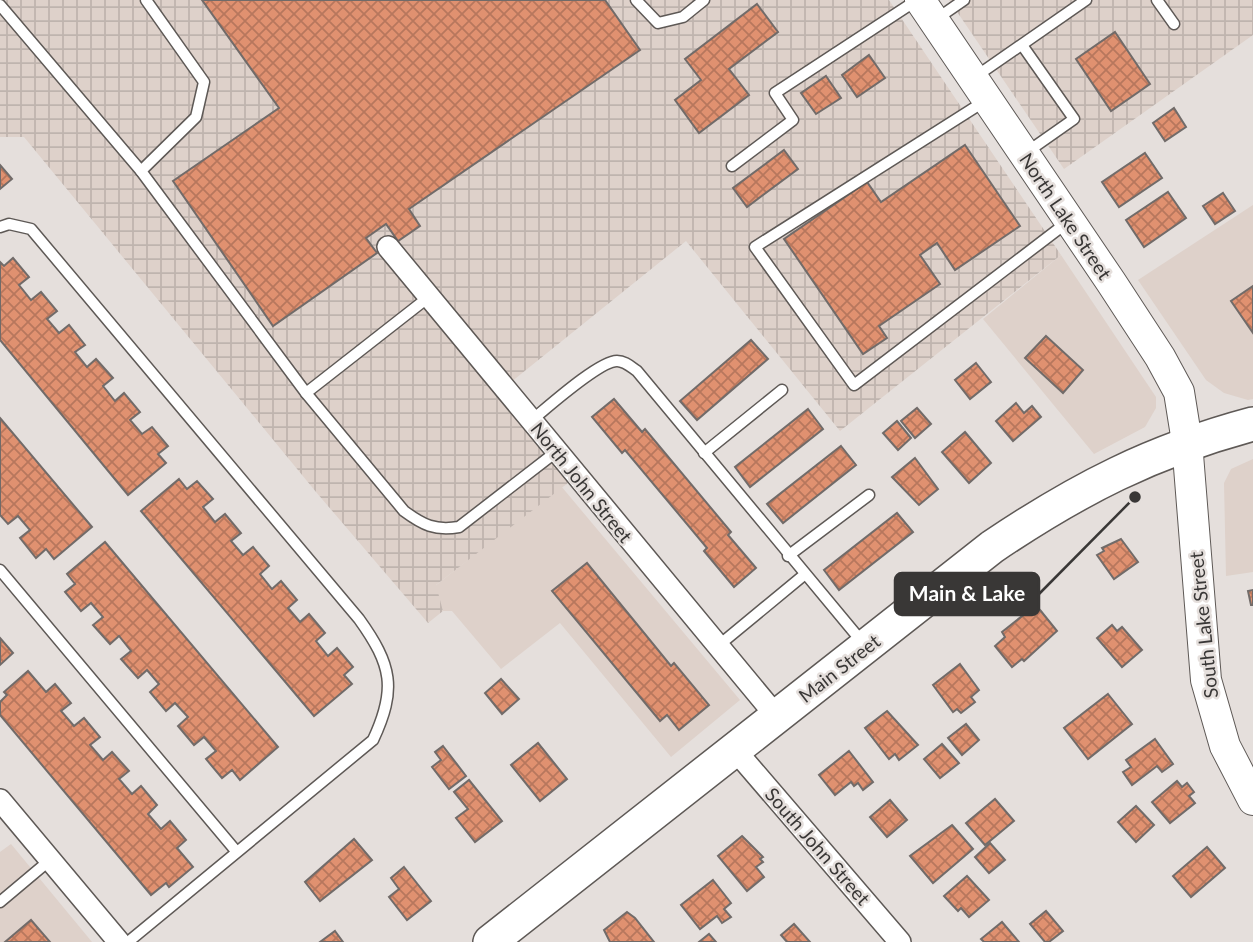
<svg xmlns="http://www.w3.org/2000/svg" width="1253" height="942" font-family="Lato,sans-serif">
  <style>
    .built { fill: #ded1ca }
    .industrial { fill: url(#industrial-grid) }
    .building { fill: url(#building-cross-hatch); stroke: #716b69; stroke-width: 2 }
    .lines { fill: none; stroke-linecap: round; stroke-linejoin: round }
    .lane-casing { stroke: #5e5956; stroke-width: 13 }
    .street-casing { stroke: #5e5956; stroke-width: 24 }
    .secondary-casing { stroke: #5e5956; stroke-width: 32 }
    .primary-casing { stroke: #5e5956; stroke-width: 36 }
    .lane { stroke: #fff; stroke-width: 10 }
    .street { stroke: #fff; stroke-width: 21 }
    .secondary { stroke: #fff; stroke-width: 30 }
    .primary { stroke: #fff; stroke-width: 33 }
    .labels { text-anchor: middle; dominant-baseline: central; stroke-width: 5; stroke-linejoin: round; paint-order: stroke }
    .street-label { font-size: 19px; fill: #393736; stroke: #e5dfdc }
    .leader { fill: none; stroke: #393736; stroke-width: 2.5 }
    .callout-dot { fill: #393736; stroke: #e5dfdc; stroke-width: 2.5 }
    .callout { fill: #393736; stroke: #393736; stroke-width: 2.5 }
    .callout-label { font-size: 21px; text-anchor: middle; font-weight: bold; fill: #fff }
  </style>
  <defs>
    <pattern id="industrial-grid" width="8" height="8" patternUnits="userSpaceOnUse" patternTransform="scale(1.75)"><rect width="8" height="8" fill="#ded1ca"/><path d="M0 4h8M4 0v8" fill="none" stroke="#bfb4ae"/></pattern>
    <pattern id="building-cross-hatch" width="8" height="8" patternUnits="userSpaceOnUse" patternTransform="scale(1.75)"><rect width="8" height="8" fill="#e09170"/><path d="M0 0l8 8M0 8l8-8" fill="none" stroke="#b7775d"/></pattern>
  </defs>
  <rect width="100%" height="100%" fill="#e5dfdc"/>
  <g class="built">
    <polygon points="1253,205 1253,399 1248,400 1224,393 1206,380 1138,280"/>
    <polygon points="1061,255 1156,397 1156,408 1145,427 1094,454 983,319"/>
    <polygon points="1253,459 1253,572 1226,576 1224,483 1231,469"/>
    <polygon points="561,486 740,700 671,757 560,623 501,669 452,611 443,611 435,586"/>
    <polygon points="11,844 92,942 0,942 0,852"/>
  </g>
  <g class="industrial">
    <polygon points="0,0 889,0 1061,255 840,431 686,241 505,387 577,476 436,585 443,611 428,623 316,492 24,137 0,137"/>
    <polygon points="949,0 1253,0 1253,35 1064,169"/>
  </g>
  <g class="building">
    <polygon points="202,0 605,0 640,50 409,209 420,226 398,241 386,224 366,238 377,253 273,326 173,181 279,108"/>
    <polygon points="757,4 778,32 729,69 749,95 699,133 675,100 701,80 685,59"/>
    <polygon points="1115,32 1150,84 1111,111 1076,59"/>
    <polygon points="869,55 885,78 857,97 842,75"/>
    <polygon points="826,76 841,98 816,114 801,93"/>
    <polygon points="1174,108 1186,127 1165,141 1153,123"/>
    <polygon points="965,145 1020,226 955,270 937,243 920,255 940,284 879,326 887,338 863,354 784,239 867,182 881,202"/>
    <polygon points="784,150 798,169 747,207 733,188"/>
    <polygon points="1145,153 1162,178 1119,207 1102,182"/>
    <polygon points="0,165 12,179 0,189"/>
    <polygon points="1168,192 1186,218 1144,247 1126,220"/>
    <polygon points="1223,193 1235,211 1215,224 1203,206"/>
    <polygon points="13,258 29,277 19,285 31,300 41,292 57,311 47,319 59,333 69,325 85,345 75,352 87,367 96,359 113,378 103,386 115,401 124,393 140,412 130,420 142,434 152,427 168,446 158,454 166,463 128,495 0,340 0,262 4,266"/>
    <polygon points="1253,286 1253,333 1231,301"/>
    <polygon points="1046,336 1083,370 1063,393 1025,358"/>
    <polygon points="751,340 768,359 697,420 680,401"/>
    <polygon points="976,363 991,382 970,399 955,380"/>
    <polygon points="614,399 642,432 645,429 731,532 728,535 756,568 734,587 704,551 707,548 625,450 622,453 592,417"/>
    <polygon points="1016,403 1024,413 1032,406 1041,417 1013,441 996,421"/>
    <polygon points="917,408 931,424 915,438 901,421"/>
    <polygon points="808,409 823,429 750,487 735,467"/>
    <polygon points="0,418 92,527 54,559 46,549 36,558 20,538 30,530 18,516 8,524 0,515"/>
    <polygon points="897,421 911,438 898,450 883,433"/>
    <polygon points="965,432 991,463 969,483 942,452"/>
    <polygon points="841,446 856,465 783,523 767,504"/>
    <polygon points="915,458 938,489 919,505 892,477"/>
    <polygon points="179,479 187,489 197,481 213,499 203,507 215,522 225,514 241,533 231,541 243,555 253,547 269,566 260,574 272,589 281,581 297,600 288,608 300,622 309,614 325,633 316,641 328,656 337,648 353,667 344,675 352,684 314,716 141,511"/>
    <polygon points="897,513 913,532 839,590 824,570"/>
    <polygon points="1121,539 1138,562 1114,579 1097,555 1104,551 1102,548"/>
    <polygon points="105,542 278,747 240,780 232,770 222,778 206,759 216,751 204,737 194,745 178,726 188,717 175,703 166,711 150,692 159,684 147,670 138,678 121,659 131,651 119,636 110,644 93,625 103,617 91,603 81,611 65,592 75,584 67,574"/>
    <polygon points="587,563 671,666 674,663 709,705 679,730 667,715 660,721 552,591"/>
    <polygon points="1253,590 1253,605 1251,605 1248,591"/>
    <polygon points="1036,605 1057,631 1024,661 1022,659 1012,667 995,646 1005,637 1002,632"/>
    <polygon points="1112,625 1117,631 1122,627 1142,650 1122,667 1097,638"/>
    <polygon points="0,638 13,653 0,665"/>
    <polygon points="960,664 979,690 971,697 975,702 961,713 957,709 953,712 933,685"/>
    <polygon points="28,671 46,692 55,684 71,703 61,711 74,726 84,718 100,737 90,745 103,760 112,752 129,771 119,779 132,794 141,786 157,805 148,814 161,829 170,821 186,840 177,848 193,867 169,887 166,883 151,895 0,715 0,702 7,695 4,692"/>
    <polygon points="501,679 519,699 502,714 485,693"/>
    <polygon points="1108,694 1132,724 1088,759 1064,728"/>
    <polygon points="887,711 918,745 899,760 895,754 889,759 865,728"/>
    <polygon points="966,724 979,740 962,755 948,738"/>
    <polygon points="1155,739 1173,764 1162,772 1157,766 1132,785 1123,772 1131,767 1126,760"/>
    <polygon points="538,743 567,779 540,801 511,765"/>
    <polygon points="942,744 959,763 940,778 924,759"/>
    <polygon points="443,746 466,776 449,789 432,767 441,760 435,752"/>
    <polygon points="849,751 873,782 863,790 858,783 854,786 851,782 835,795 819,775"/>
    <polygon points="469,780 502,821 475,842 456,818 468,809 454,792"/>
    <polygon points="1177,781 1182,787 1187,783 1194,792 1189,796 1195,803 1170,823 1152,802"/>
    <polygon points="995,799 1014,821 985,845 966,823"/>
    <polygon points="890,800 907,820 887,837 870,817"/>
    <polygon points="1136,806 1154,825 1136,842 1118,822"/>
    <polygon points="952,825 973,849 933,883 910,856"/>
    <polygon points="742,836 763,857 760,859 763,862 756,867 764,877 747,891 718,856"/>
    <polygon points="354,839 372,860 320,901 305,882"/>
    <polygon points="990,843 1005,860 989,873 975,857"/>
    <polygon points="1207,847 1225,868 1191,897 1173,876"/>
    <polygon points="404,867 431,901 407,920 389,897 399,889 391,878"/>
    <polygon points="967,876 989,900 969,917 961,908 958,911 944,896"/>
    <polygon points="713,880 731,903 724,909 731,917 722,923 717,916 700,929 681,905"/>
    <polygon points="1046,911 1063,931 1049,942 1045,942 1030,924"/>
    <polygon points="627,912 635,918 654,942 610,942 604,930"/>
    <polygon points="31,920 50,942 5,942"/>
    <polygon points="1002,922 1019,942 984,942 981,939"/>
    <polygon points="794,924 810,942 787,942 781,935"/>
    <polygon points="335,931 343,942 320,942"/>
    <polygon points="709,934 716,942 699,942"/>
  </g>
  <g class="lines">
    <g class="lane-casing">
      <g id="lane">
        <polyline points="146,0 204,82 196,117 141,171 306,393 430,296"/>
        <polyline points="636,0 658,23 683,17 704,0"/>
        <polyline points="1157,0 1174,24"/>
        <polyline points="0,5 141,171"/>
        <polyline points="935,20 964,0"/>
        <polyline points="1022,45 1074,119 1027,152"/>
        <polyline points="975,77 1086,0"/>
        <polyline points="985,101 755,247 854,385 1069,221"/>
        <polyline points="732,166 793,120 775,93 917,0"/>
        <path d="M0,227L9,224L31,229L359,619C392,665 397,689 373,740L128,942"/>
        <path d="M306,393L404,511C423,525 435,531 459,527L556,452"/>
        <path d="M532,420C548,407 599,361 617,361C625,361 631,367 637,371L863,643"/>
        <polyline points="704,453 782,390"/>
        <polyline points="788,556 869,495"/>
        <polyline points="0,570 236,851"/>
        <polyline points="718,646 804,575"/>
        <polyline points="0,902 50,860"/>
      </g>
    </g>
    <g class="street-casing">
      <g id="street">
        <polyline points="388,247 777,717"/>
        <polyline points="735,750 900,942"/>
        <polyline points="0,800 119,942"/>
      </g>
    </g>
    <g class="secondary-casing">
      <polyline id="secondary" points="920,0 1111,282 1160,357 1179,392 1187,442 1206,680 1225,746 1253,800"/>
    </g>
    <g class="primary-casing">
      <path id="primary" d="M490,942L992,547C1078,489 1152,451 1253,424"/>
    </g>
    <use href="#lane" class="lane"/>
    <use href="#street" class="street"/>
    <use href="#secondary" class="secondary"/>
    <use href="#primary" class="primary"/>
  </g>
  <g class="labels">
    <g class="street-label">
      <text transform="translate(1066 216) rotate(56)">North Lake Street</text>
      <text transform="translate(582 482) rotate(51)">North John Street</text>
      <text transform="translate(1203 625) rotate(-96)">South Lake Street</text>
      <text transform="translate(839 668) rotate(-38)">Main Street</text>
      <text transform="translate(818 846) rotate(49)">South John Street</text>
    </g>
  </g>
  <path class="leader" d="M1135 497L1039 594"/>
  <circle class="callout-dot" cx="1135" cy="497" r="7"/>
  <rect class="callout" x="895" y="573" width="144" height="42" rx="7"/>
  <g class="callout-label">
    <text x="967" y="601">Main &amp; Lake</text>
  </g>
</svg>
